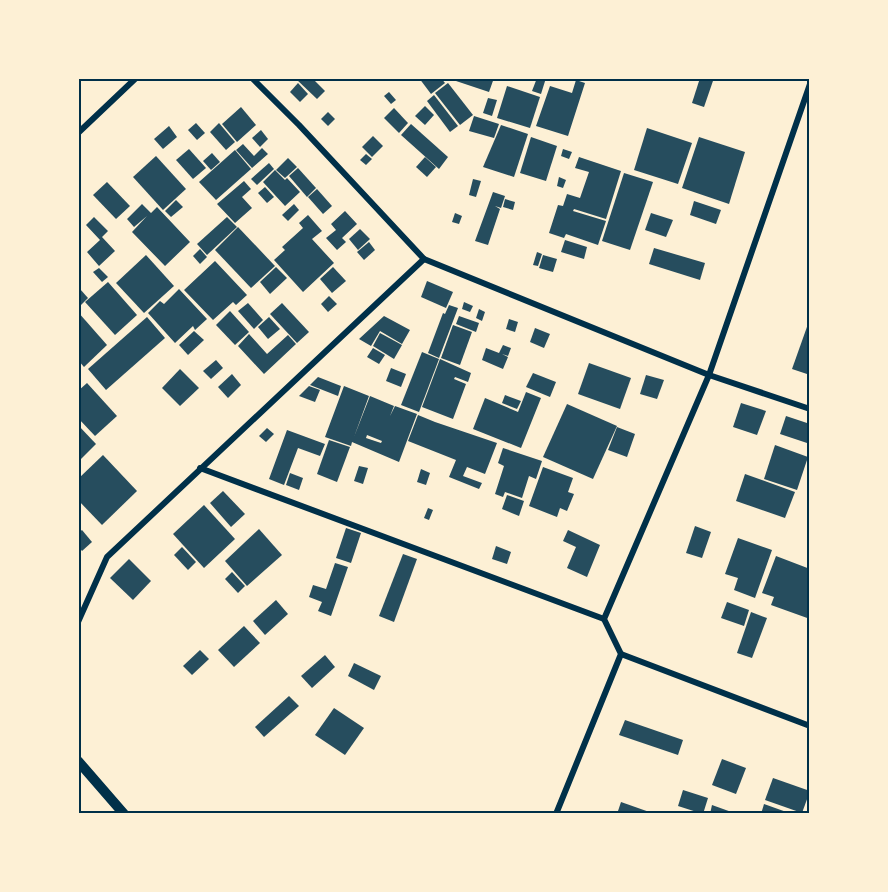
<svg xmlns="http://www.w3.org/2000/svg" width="888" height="892" font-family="'Alegreya Sans',sans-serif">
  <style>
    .building { fill: #264d5e; fill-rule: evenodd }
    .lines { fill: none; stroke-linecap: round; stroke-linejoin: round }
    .minor { stroke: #003049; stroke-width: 6 }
    .tertiary { stroke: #003049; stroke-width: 10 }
    .neatline { fill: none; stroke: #003049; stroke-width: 2 }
  </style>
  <rect width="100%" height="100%" fill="#fdf0d5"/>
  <g class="building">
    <polygon points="295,78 312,78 325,91 317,99"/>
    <polygon points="419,78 441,78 445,83 431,94"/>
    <polygon points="454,78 494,78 489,92 453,80"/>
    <polygon points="537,78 546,78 541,94 532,91"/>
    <polygon points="700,78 714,78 704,107 692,103"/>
    <polygon points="576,80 585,83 568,136 536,126 550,86 572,93"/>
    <polygon points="298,83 308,94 300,102 290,92"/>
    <polygon points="448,83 473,115 460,125 435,93"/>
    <polygon points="507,86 540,97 530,128 497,118"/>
    <polygon points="389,92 396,100 391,104 384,96"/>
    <polygon points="434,95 458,126 450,132 427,101"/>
    <polygon points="488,98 497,100 492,116 483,113"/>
    <polygon points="425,106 434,115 425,125 415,116"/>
    <polygon points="241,107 256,125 237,142 222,124"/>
    <polygon points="394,108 408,123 399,133 384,118"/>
    <polygon points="328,112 335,119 328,126 321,119"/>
    <polygon points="474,116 499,124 494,138 469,131"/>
    <polygon points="196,123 205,133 197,140 188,130"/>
    <polygon points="219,123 235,142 226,150 210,132"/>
    <polygon points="411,124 448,157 439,169 401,135"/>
    <polygon points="501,125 528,134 514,177 483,167"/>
    <polygon points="169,126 177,137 163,149 154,139"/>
    <polygon points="647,128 692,143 678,184 634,170"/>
    <polygon points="261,130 268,139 260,147 252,138"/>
    <polygon points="373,136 383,146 372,157 362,147"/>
    <polygon points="531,137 557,146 546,181 520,173"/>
    <polygon points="699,137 745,152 729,204 682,188"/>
    <polygon points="243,144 254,156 262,148 268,154 252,168 236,150"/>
    <polygon points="189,149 206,168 193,179 176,160"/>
    <polygon points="563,149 572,152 569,159 561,156"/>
    <polygon points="235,150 251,169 216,200 199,182"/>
    <polygon points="212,153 220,162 211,170 203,161"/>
    <polygon points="366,154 372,159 366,165 360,160"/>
    <polygon points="156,156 186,189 163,210 133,177"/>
    <polygon points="425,157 436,167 427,177 416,167"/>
    <polygon points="579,157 621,171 606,219 574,209 573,211 606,221 598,245 566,234 564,238 549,233 558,205 563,206 567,194 580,198 589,172 575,168"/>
    <polygon points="288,158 297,167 285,178 276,170"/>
    <polygon points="269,163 274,169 257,185 251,179"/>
    <polygon points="298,168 316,188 307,197 289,176"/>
    <polygon points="275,170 285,180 287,178 300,192 285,206 263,182"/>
    <polygon points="624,173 653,182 630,250 602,241"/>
    <polygon points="559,177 566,180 563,188 557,186"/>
    <polygon points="473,179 481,181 476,197 469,195"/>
    <polygon points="244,181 251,189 242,197 252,208 235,223 217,204"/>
    <polygon points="107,182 130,206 116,219 93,195"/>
    <polygon points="265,187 274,197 267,203 258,193"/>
    <polygon points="317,189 332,206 323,214 308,197"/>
    <polygon points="493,192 505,196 501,208 495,206 500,209 488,245 475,241"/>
    <polygon points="505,199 515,202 513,210 503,207"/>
    <polygon points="176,200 183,207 171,217 165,211"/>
    <polygon points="694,201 721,210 716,224 690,215"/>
    <polygon points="142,204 151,213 157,207 190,242 165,266 132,232 147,216 134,227 127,219"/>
    <polygon points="294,204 299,210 288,221 282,215"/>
    <polygon points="345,211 357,224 342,238 346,242 337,250 326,238 336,230 331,224"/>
    <polygon points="455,213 462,216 459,224 452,222"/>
    <polygon points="651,213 673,220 666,237 645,230"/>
    <polygon points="308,215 322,231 312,239 334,263 303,292 274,260 285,250 282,247 303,228 299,223"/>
    <polygon points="94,217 108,231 102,237 115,251 99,266 87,252 100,240 86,225"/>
    <polygon points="227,217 237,227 207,255 197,244"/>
    <polygon points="238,227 275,266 251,288 215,250"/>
    <polygon points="360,229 370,239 358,250 349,239"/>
    <polygon points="565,240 587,247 584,259 561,252"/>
    <polygon points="369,242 375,250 364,260 357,252"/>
    <polygon points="654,248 705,263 700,280 649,264"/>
    <polygon points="200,249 207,257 200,264 193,256"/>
    <polygon points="537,252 542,254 538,266 533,265"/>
    <polygon points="146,255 174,286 144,313 116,283"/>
    <polygon points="543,255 557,259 553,272 539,268"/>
    <polygon points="215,261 247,295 236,305 233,302 213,320 184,290"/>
    <polygon points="276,267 287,278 270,294 260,282"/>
    <polygon points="333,267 346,281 332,293 320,279"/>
    <polygon points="99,268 108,277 102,282 93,272"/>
    <polygon points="427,281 453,292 446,308 421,297"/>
    <polygon points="108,282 137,315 115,335 85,302"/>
    <polygon points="80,289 88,298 81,305 78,302"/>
    <polygon points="179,289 207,319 195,330 193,326 175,343 148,313 160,301 164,304"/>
    <polygon points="329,296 337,304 328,312 321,304"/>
    <polygon points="464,302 473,306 470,312 462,309"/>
    <polygon points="248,303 263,320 254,329 238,311"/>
    <polygon points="282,303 309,332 297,343 270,314"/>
    <polygon points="449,305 458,308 439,358 428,353 443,313 445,314"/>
    <polygon points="479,309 485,312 482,321 476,318"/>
    <polygon points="230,311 249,332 235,345 216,325"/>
    <polygon points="78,312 107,345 84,367 78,360"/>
    <polygon points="384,316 410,330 402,344 380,331 371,346 359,339"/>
    <polygon points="459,316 479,323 476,332 456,324"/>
    <polygon points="147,317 165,338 106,390 88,369"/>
    <polygon points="269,317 280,329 268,339 258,327"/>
    <polygon points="509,319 518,322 515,332 506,329"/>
    <polygon points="808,324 810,325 810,375 792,369"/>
    <polygon points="453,325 472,332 460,365 441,358"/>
    <polygon points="535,328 550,334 544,348 530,342"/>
    <polygon points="194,331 204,340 188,355 179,345"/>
    <polygon points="380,333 402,345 394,359 373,346"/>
    <polygon points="249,334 267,354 288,335 296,344 264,374 238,346"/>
    <polygon points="503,345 511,348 508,356 502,354 508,357 503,369 482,360 486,348 499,353"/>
    <polygon points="373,348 385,355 379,364 367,357"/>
    <polygon points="422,352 439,359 419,412 401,405"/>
    <polygon points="440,359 471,373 468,382 455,377 454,379 466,384 453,419 422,407"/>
    <polygon points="216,360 223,368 211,379 203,371"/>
    <polygon points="589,363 631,378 620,409 578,394"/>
    <polygon points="391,368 406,374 401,387 386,381"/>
    <polygon points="180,369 199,388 180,406 162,388"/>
    <polygon points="533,373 556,382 550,397 526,387"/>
    <polygon points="232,374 241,385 228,398 218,387"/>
    <polygon points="646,375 664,380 657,399 640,394"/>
    <polygon points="318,377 341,386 338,396 310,385"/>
    <polygon points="87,383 117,416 95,436 78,418 78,391"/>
    <polygon points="309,386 320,390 315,402 299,396"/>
    <path d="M344,386L369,396L354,437L370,396L394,406L390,416L395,406L417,414L399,462L352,442L351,446L325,437ZM367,435L382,441L381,443L366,438Z"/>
    <polygon points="526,392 541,398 521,448 473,429 485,398 518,412"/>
    <polygon points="505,395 521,401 517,409 502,403"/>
    <polygon points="741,403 766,411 757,435 733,427"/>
    <polygon points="567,404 617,426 593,479 543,457"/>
    <polygon points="418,415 435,422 432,431 435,422 497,443 485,474 467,467 463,476 482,483 479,489 449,477 456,460 408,441"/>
    <polygon points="786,416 810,424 810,444 780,434"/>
    <polygon points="78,425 96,444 78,462"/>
    <polygon points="617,427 635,434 627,457 608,450"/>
    <polygon points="267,428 274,434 266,442 259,436"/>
    <polygon points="287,430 325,444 320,456 298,448 284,485 269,479"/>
    <polygon points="329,440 350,447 337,482 317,474"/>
    <polygon points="775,445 808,457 797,490 764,479"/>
    <polygon points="503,448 542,461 536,479 529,476 522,498 505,492 503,497 495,494 504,466 498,463"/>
    <polygon points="103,455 137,491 102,525 78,500 78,479"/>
    <polygon points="359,466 368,468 363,484 354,481"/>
    <polygon points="543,467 573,478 568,492 574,494 567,511 560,508 557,517 529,506"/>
    <polygon points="421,469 430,473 426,485 417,482"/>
    <polygon points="290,473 303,478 299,490 286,485"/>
    <polygon points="745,474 795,492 785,518 736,501"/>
    <polygon points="223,491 245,514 231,527 210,503"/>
    <polygon points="507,495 524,501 519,516 502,509"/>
    <polygon points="204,505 235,539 204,568 173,534"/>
    <polygon points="428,508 433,510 429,520 424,518"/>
    <polygon points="695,526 711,532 702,558 686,553"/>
    <polygon points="346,528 361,533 351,563 336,558"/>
    <polygon points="259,529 282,555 247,586 225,561"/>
    <polygon points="82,530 92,542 82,551 78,546 78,533"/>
    <polygon points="568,530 600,545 587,577 567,568 576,547 563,541"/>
    <polygon points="738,538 772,550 755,598 734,590 738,578 725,574"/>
    <polygon points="496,546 511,552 507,564 492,559"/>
    <polygon points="182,547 196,562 188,570 174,555"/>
    <polygon points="403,554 417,559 394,622 379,616"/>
    <polygon points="776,556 810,569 810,619 771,605 774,597 762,593"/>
    <polygon points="129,559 151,581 133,600 110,578"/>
    <polygon points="335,563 348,567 331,616 318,611 322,602 309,597 313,585 326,589"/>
    <polygon points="232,572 245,586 238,593 225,579"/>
    <polygon points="276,600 288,614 265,635 253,621"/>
    <polygon points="727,602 749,610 744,626 721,618"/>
    <polygon points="751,612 767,618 752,658 737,653"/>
    <polygon points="244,626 260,643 234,667 218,650"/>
    <polygon points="200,650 209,659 192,675 183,666"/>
    <polygon points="325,655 335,667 312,688 301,676"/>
    <polygon points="354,663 381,676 374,690 348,676"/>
    <polygon points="289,696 299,706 264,737 255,727"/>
    <polygon points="334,708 364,728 345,755 315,735"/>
    <polygon points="625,720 683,740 678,755 619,735"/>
    <polygon points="722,759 746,768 736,794 712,785"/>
    <polygon points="773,778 810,791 802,813 765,800"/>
    <polygon points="683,790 708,798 703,814 678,806"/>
    <polygon points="621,802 655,814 617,814"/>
    <polygon points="764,804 792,814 761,814"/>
    <polygon points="712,805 737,814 710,814"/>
  </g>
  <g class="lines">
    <g class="minor">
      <polyline points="252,78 299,125 424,259"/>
      <polyline points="78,133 136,78"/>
      <polyline points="200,468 604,619"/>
      <polyline points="78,622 107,557 424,259 709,375 810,409"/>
      <polyline points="621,654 810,726"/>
      <polyline points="556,814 621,654 604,619 709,375 810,84"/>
    </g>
    <polyline class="tertiary" points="78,761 124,814"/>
  </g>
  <rect width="888" height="892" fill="none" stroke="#fdf0d5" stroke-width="159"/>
  <rect x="80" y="80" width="728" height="732" class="neatline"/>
</svg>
